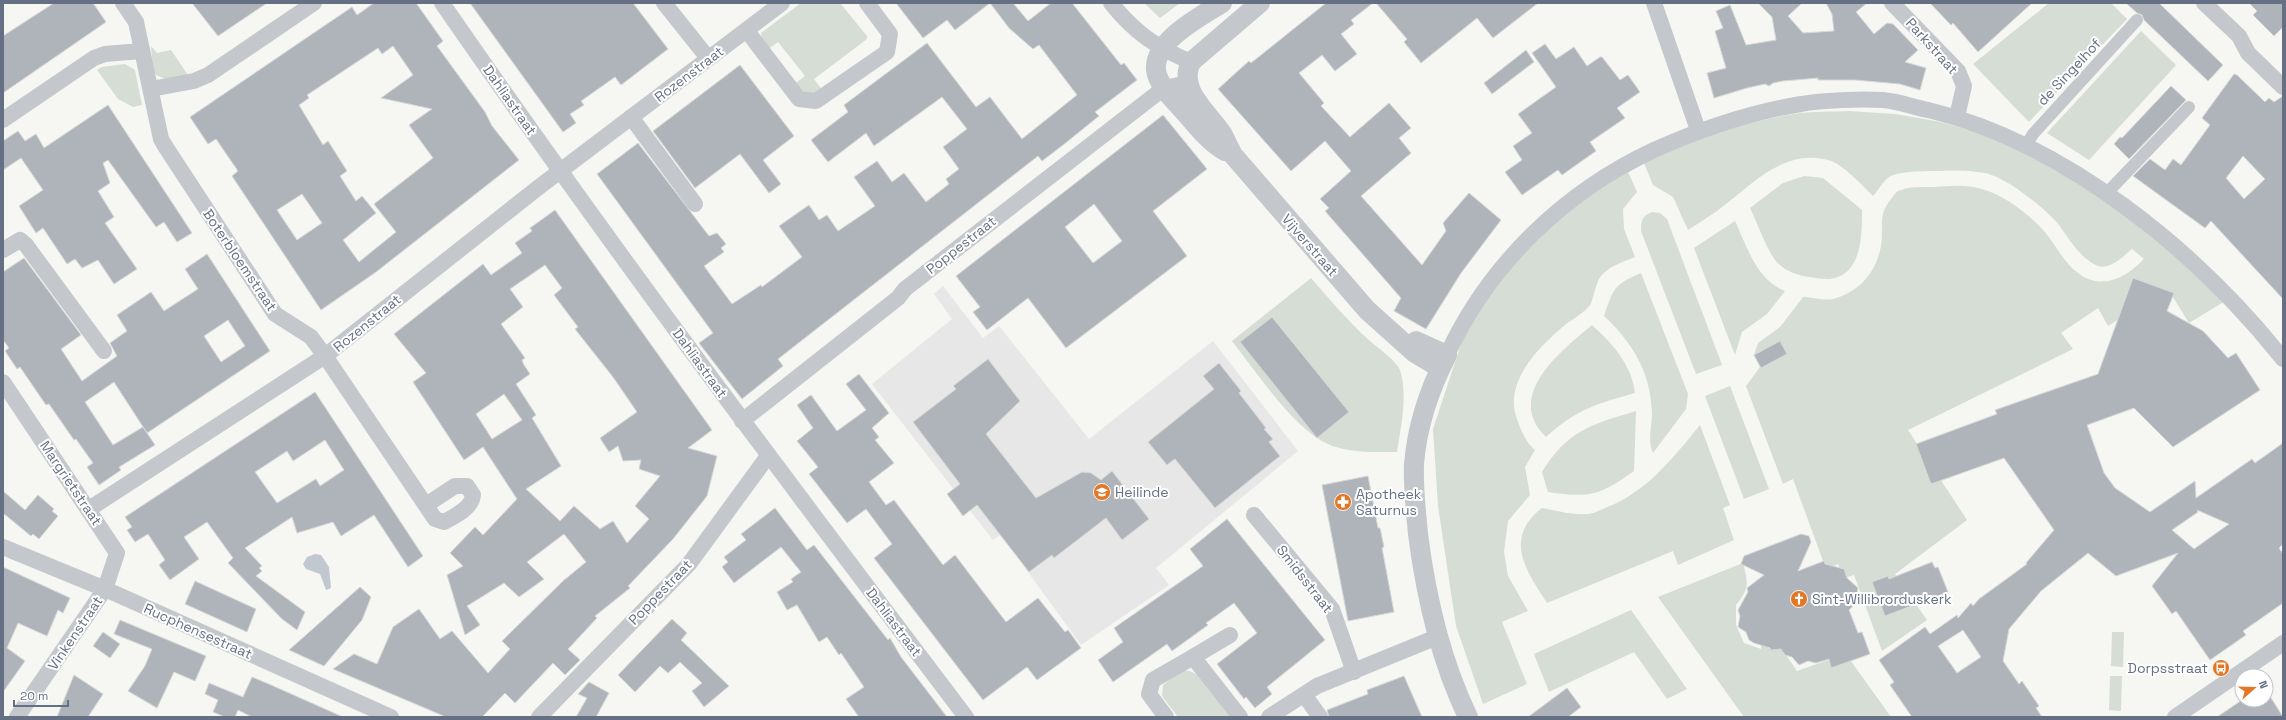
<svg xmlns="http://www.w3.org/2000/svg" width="2286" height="720" font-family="'Space Grotesk',sans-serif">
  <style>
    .built { fill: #e6e7e6 }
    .green { fill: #d6ddd4 }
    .water { fill: #c1c8cf }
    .building { fill: #afb4bb; stroke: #d7d8d6; fill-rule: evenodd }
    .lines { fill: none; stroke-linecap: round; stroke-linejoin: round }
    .pedestrian { stroke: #c4c7cb; stroke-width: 12 }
    .minor { stroke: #c4c7cb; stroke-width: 16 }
    .tertiary { stroke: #c4c7cb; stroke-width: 20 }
    .labels { text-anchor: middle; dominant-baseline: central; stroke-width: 4; stroke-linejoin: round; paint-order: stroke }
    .street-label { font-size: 14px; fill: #657084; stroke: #fff }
    .poi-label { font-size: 14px; fill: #657084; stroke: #fff; text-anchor: start }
  </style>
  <rect width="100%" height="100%" fill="#f6f6f3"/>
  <polygon class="built" points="943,286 983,338 999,326 1089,439 1213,341 1298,451 1156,568 1169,585 1081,645 1025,568 1003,533 993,540 872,384 952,319 934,294"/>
  <g class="green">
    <path d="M801,3H840L867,36V39L814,79L822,90C811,96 803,92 793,85L805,76L778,42L767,50L762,42L761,33Z"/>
    <polygon points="1144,3 1180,3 1160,18"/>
    <polygon points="2049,3 2111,3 2127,19 2029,122 1973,64"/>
    <polygon points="2141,31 2176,65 2089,160 2047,133"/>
    <polygon points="151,46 157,53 171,50 188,75 166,79 156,75 153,70"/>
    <polygon points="125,64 135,70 142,105 133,107 118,99 97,70 102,67"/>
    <path d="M1849,111L1895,114L1941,122L1993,137L2050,165L2102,196L2227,300L2189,323L2171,294L2131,311L2108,326L2098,308L2061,333L2073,349L1908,430L1967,520L1895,574L1927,620L1882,651L1854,575L1845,578L1838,564L1826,569L1793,479L1783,484L1746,386L1760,367L1754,355L1758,343L1780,327L1803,297C1812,297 1825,301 1833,299C1859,292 1876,273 1881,246C1884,227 1877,215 1892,198C1893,196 1896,192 1898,191C1908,186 1923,187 1934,187C1949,186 1967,184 1982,189C2004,195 2029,214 2044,231C2055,244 2064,263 2078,273C2101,291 2126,278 2144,259L2132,249C2124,256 2110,270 2098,266C2081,259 2069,239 2059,225C2045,208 2006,177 1985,173C1969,170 1952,170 1937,171C1925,171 1898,171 1889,177C1883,181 1878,191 1873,196C1863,186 1842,163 1828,160C1786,149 1755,181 1726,204C1714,214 1700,222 1688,230L1673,197L1653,185L1644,163C1690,140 1743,122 1794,114C1812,111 1831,112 1849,111Z"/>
    <path d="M1628,172L1637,192L1623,209L1624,229L1635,257C1623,262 1606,267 1599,279C1595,287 1594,297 1590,305C1585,312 1573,319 1566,324C1540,346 1503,381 1517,419C1521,430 1526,443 1535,450L1525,467L1530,495L1508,521L1504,552L1508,576L1528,611L1502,622L1527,684L1483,704L1456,626L1438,506L1433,429L1464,335L1499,280L1534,241L1578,202Z"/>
    <path d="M1804,176L1823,178L1862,210C1862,235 1862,277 1828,279C1822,279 1816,278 1810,277C1797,276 1783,270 1775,260C1765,246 1758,224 1750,208L1783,183Z"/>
    <path d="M1652,212L1660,213L1667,219L1722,365L1696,374L1641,231C1641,220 1642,216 1652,212Z"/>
    <path d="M1735,221C1747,246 1756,280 1785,291L1767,314L1742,332L1735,355L1694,248Z"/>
    <path d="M1641,273L1688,394L1686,409L1653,453C1647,441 1652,426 1652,413C1651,373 1633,343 1604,316C1614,288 1613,285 1641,273Z"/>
    <path d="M1311,278C1333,303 1354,329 1381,350C1387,355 1397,363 1400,370C1408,396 1401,426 1397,452C1377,452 1356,453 1336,447C1299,438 1256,371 1232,341Z"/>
    <path d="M1592,325C1612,343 1632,365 1635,393C1596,404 1577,409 1546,437C1503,396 1562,350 1592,325Z"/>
    <polygon points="1730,386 1769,489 1744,499 1705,396"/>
    <path d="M1636,411L1634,471C1599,496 1590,498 1548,492L1542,472C1567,431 1592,424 1636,411Z"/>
    <path d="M1700,425L1730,505L1723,508L1734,540L1678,565L1673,551L1547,603C1526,571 1503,538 1542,508C1557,511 1572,515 1588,514C1593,514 1600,510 1605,508C1646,493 1673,458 1700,425Z"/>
    <path d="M1743,563C1748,583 1750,588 1736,605V625L1744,643L1761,649L1762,640L1770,649L1780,646L1797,671L1831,659L1848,657L1891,717H1744L1658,597Z"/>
    <polygon points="1631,610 1687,689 1667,699 1634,652 1549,692 1534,654"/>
    <polygon points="2112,632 2124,632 2123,667 2111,666"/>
    <polygon points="1182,670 1190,671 1196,674 1230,717 1178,717 1162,696 1163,685"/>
    <polygon points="2110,676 2122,676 2121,711 2109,710"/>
  </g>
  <polygon class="water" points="315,554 321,555 329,567 331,588 326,590 320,574 306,569 303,564 307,557"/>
  <g class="building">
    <polygon points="54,3 93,3 106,22 3,93 3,36"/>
    <polygon points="192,3 267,3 218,36"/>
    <path d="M374,3H416L443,41L437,46L485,112L492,126L519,160L376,272L321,310L232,176L238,171L216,139L208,144L190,117L352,7L357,15ZM393,46L413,75L381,98L432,109L409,125L433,158L374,204L396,232L359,262L343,240L376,213L362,196L356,201L340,176L347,171L328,141L323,145L299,105L309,98L307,95L378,48L382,54ZM302,194L322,223L297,240L277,210Z"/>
    <polygon points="470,3 633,3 668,49 621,85 615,77 581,101 584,105 570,114 576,123 563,132"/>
    <polygon points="896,3 1013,3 1028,21 1051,3 1072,3 1121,65 1124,63 1137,80 1095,112 1099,116 1063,145 1042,161 1038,156 778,359 783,366 742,399 699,343 713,333 597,174 638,143 709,236 717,233 726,244 721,248 724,252 704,266 732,304 761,285 762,287 802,257 779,226 809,205 819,220 827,215 838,231 875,206 854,177 877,161 892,182 904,173 926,202 949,184 946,179 959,169 943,147 967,129 942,97 874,146 866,133 828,162 811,140 848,112 844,105 927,43 976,107 990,97 1022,139 1077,95 1039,45 1033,49 1009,28 990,3 955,30 947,20 923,38"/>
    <polygon points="1326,3 1373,3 1351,20 1354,24 1341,34 1357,54 1335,71 1322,55 1299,73 1324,103 1321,106 1350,137 1389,103 1411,128 1399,138 1411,153 1361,196 1422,265 1446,231 1443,223 1469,193 1501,220 1461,273 1426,329 1394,311 1401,298 1325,211 1329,208 1320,199 1351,171 1325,141 1291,171 1218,89 1249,61 1251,63"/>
    <polygon points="1376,3 1538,3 1493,38 1477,18 1421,63 1404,42 1407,39"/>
    <polygon points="1758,3 1802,3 1788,16 1803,33 1834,31 1832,14 1826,3 1867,3 1856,12 1874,34 1887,23 1893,24 1918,50 1905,62 1926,68 1920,90 1900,84 1855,80 1818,80 1818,78 1783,81 1773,83 1769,86 1765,84 1747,88 1714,98 1707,73 1726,68 1715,31 1723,28 1716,11 1730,5 1746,45 1776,40 1772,17"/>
    <polygon points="1930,3 2032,3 1978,52 1953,23 1951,25"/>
    <polygon points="2126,3 2159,3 2223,65 2208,81 2144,20 2142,15 2137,13"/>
    <polygon points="2249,3 2283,3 2283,27 2274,36 2253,15 2257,11"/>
    <polygon points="1545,44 1556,59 1574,47 1587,66 1600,57 1602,57 1620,80 1628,75 1640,92 1617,108 1625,118 1590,142 1596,151 1562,175 1558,170 1522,195 1505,172 1522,160 1513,146 1532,133 1518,114 1556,87 1532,53"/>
    <polygon points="1526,50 1534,62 1492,94 1484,83"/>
    <polygon points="740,65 794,136 763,160 781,184 769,193 740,154 695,188 653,131"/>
    <path d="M2234,74L2237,75L2265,102L2269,98L2274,102L2283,96V299L2211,221L2205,228L2133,176L2150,159L2165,170L2173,159L2181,165L2210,125L2202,118ZM2243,156L2265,179L2244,199L2226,178Z"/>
    <polygon points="2171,86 2186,100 2129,159 2114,144 2120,137 2122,138"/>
    <polygon points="108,105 192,233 177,242 164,222 156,227 108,160 103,163 110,183 98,191 114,217 105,223 137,269 114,284 98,260 82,268 75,259 67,264 43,228 36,233 19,206 43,190 21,158 3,170 3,141 18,131 25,141 36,134 44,148"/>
    <path d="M1163,115L1207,169L1153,211L1187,256L1066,348L1028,298L987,330L973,312L980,307L956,276ZM1094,204L1122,241L1093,263L1065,227Z"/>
    <path d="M555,210L712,430L688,448L717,456L707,496L673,539L628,586L630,588L595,616L597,618L568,649L580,660L565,675L553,663L515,703L505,693L482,717H446L333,669L354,654L377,664L393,627L419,609L440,639L452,631L488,673L510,649L502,641L563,581L586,562L564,534L527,562L544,579L519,597L504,583L467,606L480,625L465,635L447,575L463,566L450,553L475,527L483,535L517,499L483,447L464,460L413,382L426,373L394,334L483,264L491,275L522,253L515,243L532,231L530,228ZM545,265L562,288L554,295L578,327L575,329L613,377L637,412L600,438L609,452L618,446L623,461L641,460L639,469L660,476L635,506L649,519L627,543L613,521L600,529L574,506L560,521L526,489L561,466L532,418L536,415L516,384L530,374L524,365L522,360L525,358L501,324L523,307L510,289ZM504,394L522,420L492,439L476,414Z"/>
    <path d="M207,254L270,351L147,433L114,382L85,402L113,445L143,427L155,445L119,467L121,470L99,485L87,467L93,463L76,439L74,440L49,404L46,405L20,367L17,369L5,351L9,348L3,340V272L24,258L81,335L61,349L82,381L117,356L110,343L127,331L117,315L151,292L164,311L198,289L185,269ZM228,320L245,346L221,362L204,336Z"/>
    <path d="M2133,278L2174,293L2167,311L2203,331L2228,358L2236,353L2260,390L2173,447L2134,408L2087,425L2104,473L2115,488L2150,512L2195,481L2196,498L2252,459L2255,463L2283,443V544L2279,548L2283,554V603L2243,631L2246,635L2210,660L2176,611L2172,614L2152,586L2178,553L2116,576L2088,553L2041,591L2009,629L2003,661L2019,684L2022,681L2039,706L2036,708L2042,717H1912L1890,685L1894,682L1879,660L1925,627L1930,634L1957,615L1958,618L1971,603L1973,606L1979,599L2027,564L2026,563L2054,530L2004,458L1931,484L1916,444L1997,414L1995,410L2098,374ZM2197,510L2229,524L2194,549L2172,530L2198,512ZM1963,630L1981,657L1957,673L1938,646Z"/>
    <polygon points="1272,317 1349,412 1317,438 1240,342"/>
    <polygon points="1780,341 1787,354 1761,368 1754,355"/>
    <polygon points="988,359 1020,401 986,434 1036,498 1082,472 1091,473 1101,480 1112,471 1149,519 1122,540 1106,518 1054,558 1052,555 1029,572 977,505 963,516 947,494 960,484 913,422 956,389 953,386"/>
    <polygon points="1219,363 1241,391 1239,393 1266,428 1264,429 1273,439 1269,442 1280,456 1215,508 1175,459 1167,465 1148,442 1214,389 1203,376"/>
    <polygon points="859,374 889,413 872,428 879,437 875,440 894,463 869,482 886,505 894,500 943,565 955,555 1006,622 1038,598 1065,632 1068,630 1081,648 1037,680 1027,667 983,700 874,558 892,544 866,509 847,523 809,474 818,467 797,441 813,428 797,405 811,395 837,431 866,410 846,384"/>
    <path d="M315,392L423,556L408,567L374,515L341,536L333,522L297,533L292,517L245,548L262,566L259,568L262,571L256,576L305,612L297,630L282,619L228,563L233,558L207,522L184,537L199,559L170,580L159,565L165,560L148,534L135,542L127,530L132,527L125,517ZM325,440L344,470L320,486L316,479L277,503L255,472L287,451L293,461Z"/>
    <polygon points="1368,476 1378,528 1380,528 1384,547 1382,548 1394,612 1348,621 1322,485"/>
    <polygon points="3,491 25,510 38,495 54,509 52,511 58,516 39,539 33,534 31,536 3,513"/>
    <polygon points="775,508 807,550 814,545 888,640 890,638 901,657 947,717 859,717 846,699 864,687 841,653 839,655 827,637 819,642 797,605 787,610 777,592 793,582 791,579 801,572 781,547 734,583 722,567 728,562 724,557 746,540 741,534"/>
    <polygon points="1227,519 1325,640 1267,687 1272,694 1255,708 1246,697 1244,699 1217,664 1257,633 1234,603 1206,623 1208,625 1172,651 1167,644 1113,682 1098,660 1123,642 1114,628 1203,566 1190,549"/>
    <polygon points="1801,534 1809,536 1811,542 1798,571 1824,561 1825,564 1844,569 1847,578 1858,588 1855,604 1849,610 1858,633 1862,632 1870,654 1831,668 1829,659 1816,663 1808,661 1799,665 1792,657 1785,655 1781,649 1771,650 1770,648 1754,643 1749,640 1746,632 1738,627 1740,616 1738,610 1748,592 1747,588 1764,575 1741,564 1744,556"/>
    <polygon points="1932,562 1935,568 1938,567 1948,592 1885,616 1872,582 1888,576 1889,579"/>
    <polygon points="3,567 70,598 63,613 58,610 47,636 18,623 7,648 25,661 3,692"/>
    <polygon points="195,581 256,609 247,632 185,604"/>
    <polygon points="360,587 371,597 362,620 324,666 289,650"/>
    <polygon points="672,619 687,633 681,640 729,686 704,707 692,691 702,683 680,662 668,673 660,666 635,692 618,675"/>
    <polygon points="120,620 206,656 195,681 174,672 157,708 128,691 145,666 152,649 114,634"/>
    <polygon points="103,632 120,644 110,658 93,646"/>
    <polygon points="74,675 103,694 88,717 57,717"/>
    <polygon points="1404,676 1422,717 1329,717 1327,710 1368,694 1367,690"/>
    <polygon points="252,677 271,685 343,717 252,717 238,710 235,717 225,717 213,712 218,700 205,694 209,683 243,697"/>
    <polygon points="589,682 609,693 596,717 576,717 587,698 578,694"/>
    <polygon points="1567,688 1581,707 1568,717 1528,717"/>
    <polygon points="2266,690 2283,717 2217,717 2242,700 2266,700"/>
  </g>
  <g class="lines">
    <g class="pedestrian">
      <polyline points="2025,147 2033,134 2137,20"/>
      <polyline points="2106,194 2189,107"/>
    </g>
    <g class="minor">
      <path d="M123,3L136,22L161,139L165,146L275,314L311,337L325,356L435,519L444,522C455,516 472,508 473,495L467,486H455L426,505"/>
      <path d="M442,3C610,246 787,481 966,717"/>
      <polyline points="664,3 708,58"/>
      <path d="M1111,3C1135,33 1156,47 1191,62"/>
      <polyline points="1654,3 1698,130"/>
      <polyline points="1892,3 1958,71 1964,86 1957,117"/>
      <polyline points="2204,3 2239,36 2248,53 2283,87"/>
      <polyline points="747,31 799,99 816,101 887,52 890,34 867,3"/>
      <polyline points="151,89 194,81 208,75 314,3"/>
      <polyline points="631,117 695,204"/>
      <polyline points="3,120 94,58 105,54 142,51"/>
      <polyline points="3,250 20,240 26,245 104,351"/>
      <path d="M1447,355C1489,264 1564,192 1654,150C1699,130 1752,112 1801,104C1822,100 1861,99 1883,100C1897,101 1913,107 1928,110C2064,142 2197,251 2283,359"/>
      <polyline points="3,382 117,553 105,589 17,717"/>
      <polyline points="742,421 898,298 905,289 1164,88 1188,83"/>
      <polyline points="89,509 325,356 539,187 782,3"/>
      <polyline points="1254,515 1332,609 1354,672"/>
      <polyline points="3,547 105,589 391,717"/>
      <polyline points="1193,657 1230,635"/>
      <polyline points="1305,696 1320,717"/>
      <polyline points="539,717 689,564 768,456"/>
      <polyline points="1166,717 1149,694 1153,680 1193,657 1240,717"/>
      <polyline points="1269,717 1317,686 1437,637"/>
      <polyline points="2175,717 2283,643"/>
    </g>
    <g class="tertiary">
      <path d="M1222,3C1201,16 1153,41 1156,70C1158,85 1172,98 1181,108C1195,123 1207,141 1225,151"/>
      <path d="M1260,3L1191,62C1177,90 1209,113 1223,135C1226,141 1229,148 1233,155L1367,310L1415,353L1440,368"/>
      <path d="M1416,341L1447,355C1430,388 1417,427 1414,464C1413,488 1416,511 1418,534C1426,597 1440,659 1468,717"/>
    </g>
  </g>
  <defs>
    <g id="school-disc" transform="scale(0.9)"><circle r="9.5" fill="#e27827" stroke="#fff"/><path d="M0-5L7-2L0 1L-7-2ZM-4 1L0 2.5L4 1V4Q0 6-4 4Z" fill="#fff"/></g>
    <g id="pharmacy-disc" transform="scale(0.9)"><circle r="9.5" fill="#e27827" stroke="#fff"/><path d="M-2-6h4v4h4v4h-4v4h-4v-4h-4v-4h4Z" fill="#fff"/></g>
    <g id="church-disc" transform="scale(0.9)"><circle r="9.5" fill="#e27827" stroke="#fff"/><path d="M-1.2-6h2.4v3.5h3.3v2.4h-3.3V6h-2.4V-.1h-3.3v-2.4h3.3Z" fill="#fff"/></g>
    <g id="bus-disc" transform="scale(0.9)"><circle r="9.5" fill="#e27827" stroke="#fff"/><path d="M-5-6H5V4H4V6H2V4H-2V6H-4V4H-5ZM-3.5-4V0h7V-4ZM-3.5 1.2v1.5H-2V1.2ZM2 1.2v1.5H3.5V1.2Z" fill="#fff"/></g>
  </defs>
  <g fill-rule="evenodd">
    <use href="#school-disc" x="1102" y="492"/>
    <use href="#pharmacy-disc" x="1343" y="502"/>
    <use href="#church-disc" x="1799" y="599"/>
    <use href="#bus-disc" x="2221" y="668"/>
  </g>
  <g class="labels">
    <g class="street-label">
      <text transform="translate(1932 46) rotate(48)">Parkstraat</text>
      <text transform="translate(2069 72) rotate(-47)">de Singelhof</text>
      <text transform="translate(689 74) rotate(-37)">Rozenstraat</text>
      <text transform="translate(510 100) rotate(55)">Dahliastraat</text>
      <text transform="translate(961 245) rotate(-38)">Poppestraat</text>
      <text transform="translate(1310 245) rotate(49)">Vijverstraat</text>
      <text transform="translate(240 260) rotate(56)">Boterbloemstraat</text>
      <text transform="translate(367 323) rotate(-39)">Rozenstraat</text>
      <text transform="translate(700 363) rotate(54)">Dahliastraat</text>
      <text transform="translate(71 483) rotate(56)">Margrietstraat</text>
      <text transform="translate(1305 579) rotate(52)">Smidsstraat</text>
      <text transform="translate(660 592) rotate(-46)">Poppestraat</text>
      <text transform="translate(894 622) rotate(53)">Dahliastraat</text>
      <text transform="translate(198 631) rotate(24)">Rucphensestraat</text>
      <text transform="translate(75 633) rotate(-56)">Vinkenstraat</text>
    </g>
    <g class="poi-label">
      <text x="1115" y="492">Heilinde</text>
      <text x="1356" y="494">Apotheek<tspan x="1356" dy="16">Saturnus</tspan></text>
      <text x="1812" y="599">Sint-Willibrorduskerk</text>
      <text x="2208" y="668" text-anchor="end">Dorpsstraat</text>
    </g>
  </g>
  <rect width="2286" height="720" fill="none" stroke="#657084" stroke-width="8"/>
  <g transform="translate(2254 688) rotate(70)"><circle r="19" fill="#ffffff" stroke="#c1c6ce"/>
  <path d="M0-3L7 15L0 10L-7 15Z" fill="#e27827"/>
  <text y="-6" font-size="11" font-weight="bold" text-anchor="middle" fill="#657084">N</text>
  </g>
  <path d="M14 700v6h54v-6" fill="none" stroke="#657084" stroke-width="2"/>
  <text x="20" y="700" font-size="12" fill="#657084" stroke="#ffffff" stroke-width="3" paint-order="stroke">20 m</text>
</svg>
